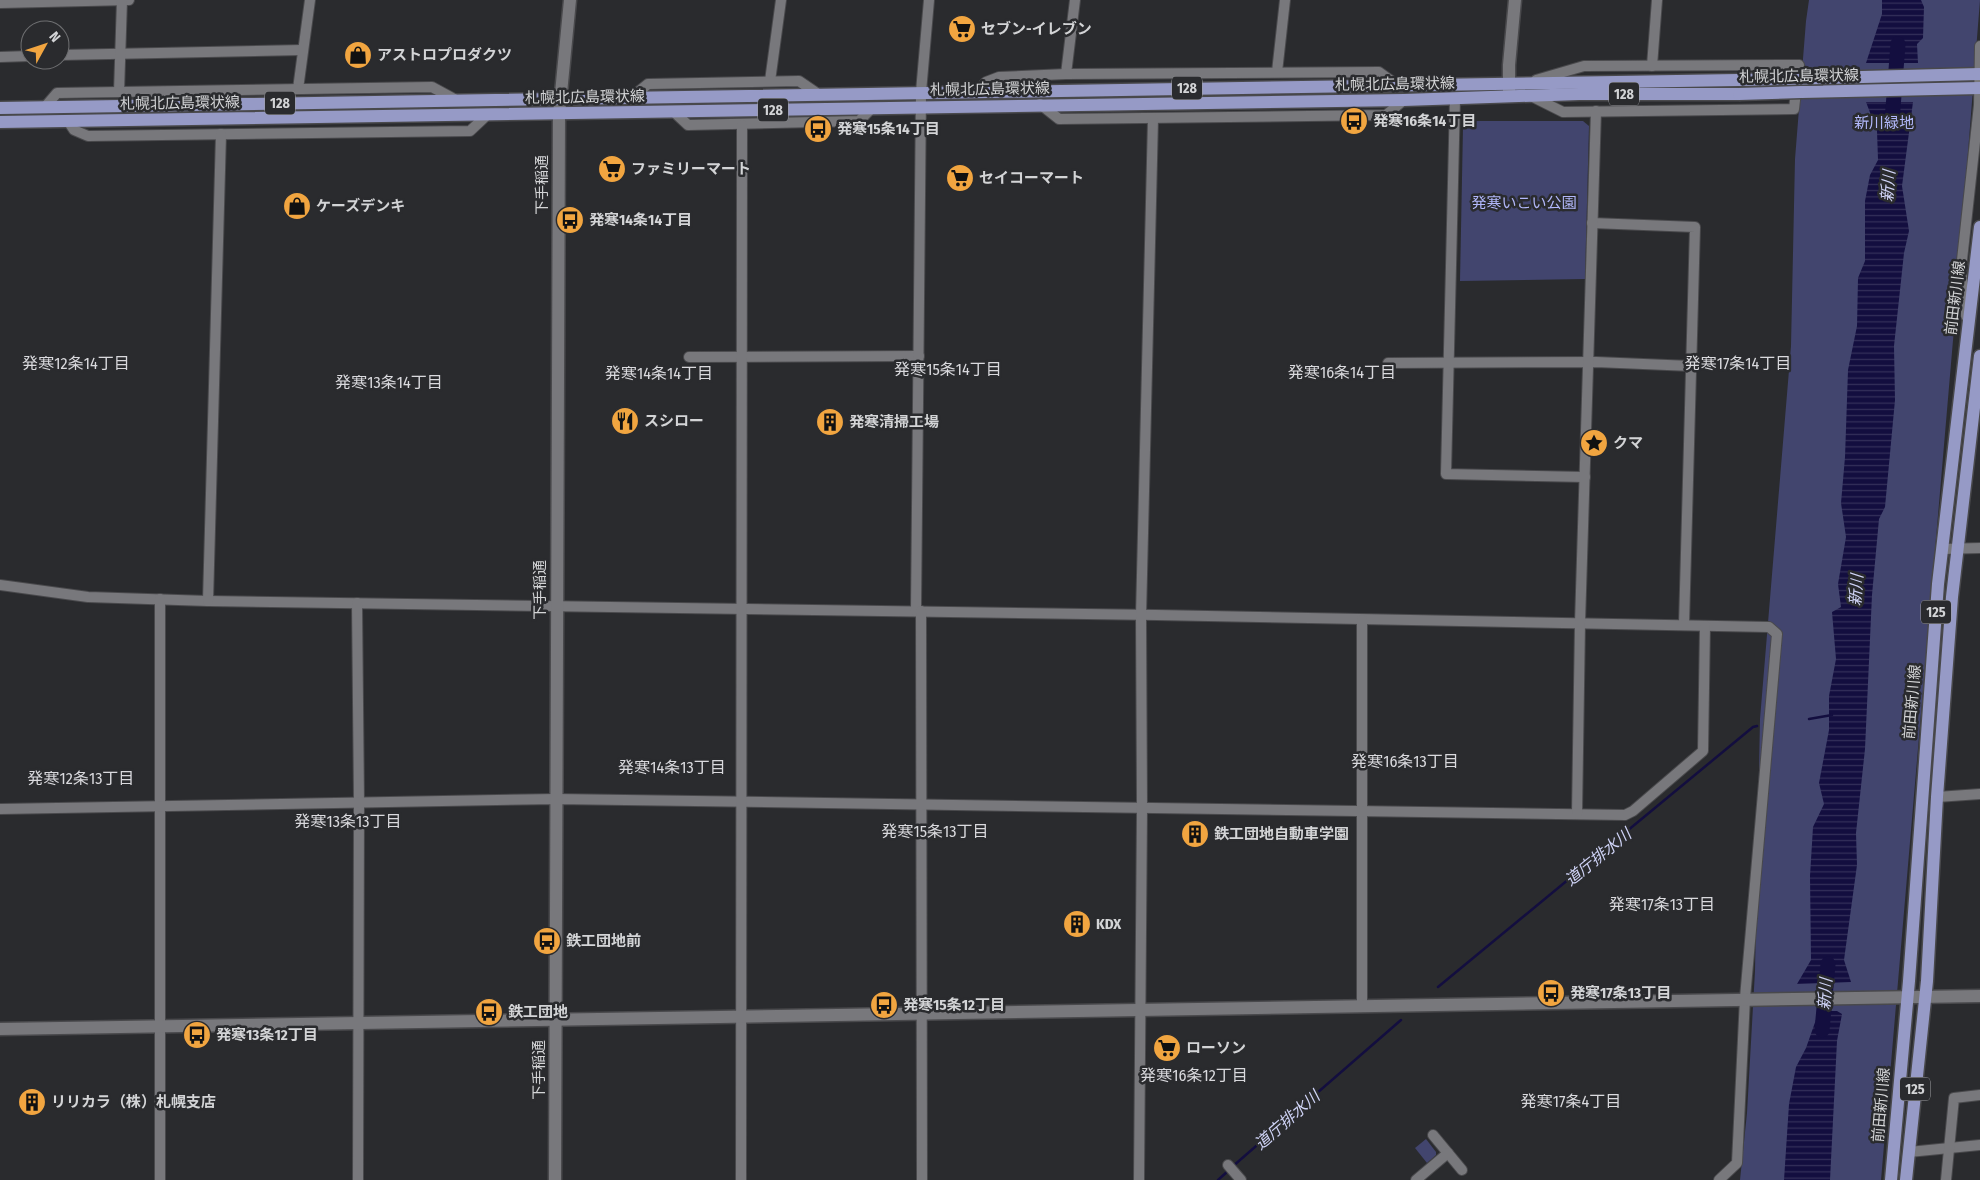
<svg xmlns="http://www.w3.org/2000/svg" width="1980" height="1180" font-family="'Fira Sans Condensed','Noto Sans JP',sans-serif">
  <style>
    .green { fill: #42456e }
    .water { fill: url(#water-rules) }
    .lines { fill: none; stroke-linecap: round; stroke-linejoin: round }
    .stream { stroke: #130e3f; stroke-width: 2.5 }
    .river { stroke: #130e3f; stroke-width: 15 }
    .street-casing { stroke: #49494c; stroke-width: 12 }
    .secondary-casing { stroke: #49494c; stroke-width: 15 }
    .primary-casing { stroke: #49494c; stroke-width: 15 }
    .street { stroke: #78787c; stroke-width: 10 }
    .secondary { stroke: #78787c; stroke-width: 12 }
    .primary { stroke: #969ac6; stroke-width: 12 }
    .primary-bridge-casing { stroke: #49494c; stroke-width: 15; stroke-linecap: butt }
    .primary-bridge { stroke: #969ac6; stroke-width: 12 }
    .labels { text-anchor: middle; dominant-baseline: central; stroke-width: 5; stroke-linejoin: round; paint-order: stroke }
    .shield { fill: #2a2b2e; stroke: #a0a1a4; stroke-width: 1 }
    .shield-label { font-size: 14px; font-weight: bold; fill: #d3d4d6 }
    .poi-label { font-size: 15px; font-weight: bold; fill: #d3d4d6; stroke: #2a2b2e; text-anchor: start }
    .street-label { font-size: 15px; fill: #d3d4d6; stroke: #2a2b2e }
    .park-label { font-size: 15px; fill: #b2b8fb; stroke: #2a2b2e }
    .water-label { font-size: 16px; font-style: italic; fill: #d0d4f7; stroke: #2a2b2e }
    .neighbourhood-label { font-size: 16px; fill: #d9d9dd; stroke: #2a2b2e }
  </style>
  <defs>
    <pattern id="water-rules" width="6" height="5" patternUnits="userSpaceOnUse" patternTransform="scale(1.25)"><rect width="6" height="5" fill="#130e3f"/><path d="M0 2.5h6" fill="none" stroke="#34305a"/></pattern>
  </defs>
  <rect width="100%" height="100%" fill="#2a2b2e"/>
  <g class="green">
    <polygon points="1809,0 1980,0 1955,317 1881,1180 1740,1180 1747,1113 1755,971 1760,719 1791,346 1795,159 1806,21"/>
    <polygon points="1472,121 1583,121 1589,126 1585,279 1460,281 1463,127"/>
    <polygon points="1426,1139 1436,1152 1436,1155 1427,1163 1415,1148"/>
  </g>
  <g class="water">
    <polygon points="1882,0 1921,0 1924,7 1923,38 1917,44 1918,63 1866,63 1882,14"/>
    <polygon points="1866,102 1913,102 1902,186 1909,231 1904,253 1894,346 1895,400 1885,507 1879,519 1872,595 1865,749 1856,833 1857,865 1844,960 1851,982 1797,984 1811,960 1810,876 1813,827 1824,804 1819,783 1829,730 1829,696 1836,659 1832,612 1841,607 1838,584 1846,537 1841,503 1845,457 1848,370 1857,326 1858,278 1865,261 1865,201 1870,175 1878,160 1877,131"/>
    <polygon points="1819,1011 1837,1011 1842,1014 1837,1041 1830,1180 1784,1180 1789,1104 1796,1067 1806,1048"/>
  </g>
  <g class="lines">
    <g class="stream">
      <polyline points="1809,719 1832,715"/>
      <polyline points="1438,987 1753,727 1757,726"/>
      <polyline points="1232,1167 1401,1020"/>
      <polyline points="1218,1180 1228,1171"/>
    </g>
    <g class="river">
      <polyline points="1892,121 1898,44"/>
      <polyline points="1822,1030 1828,964"/>
    </g>
    <g class="street-casing">
      <g id="street">
        <polyline points="0,3 129,0"/>
        <polyline points="60,55 302,50"/>
        <polyline points="0,57 30,56"/>
        <polyline points="1652,66 1657,0"/>
        <polyline points="1277,72 1285,0"/>
        <polyline points="1066,74 1075,0"/>
        <polyline points="770,81 781,0"/>
        <polyline points="298,89 310,0"/>
        <polyline points="119,92 122,0"/>
        <polyline points="977,92 986,82 999,77 1066,74 1379,72 1397,85"/>
        <polyline points="1529,95 1563,112 1794,109 1799,65 1584,66 1536,80"/>
        <polyline points="632,97 648,84 799,81 818,94"/>
        <polyline points="1455,99 1446,474 1585,477"/>
        <polyline points="1040,104 1059,119 1386,115 1404,100"/>
        <polyline points="45,107 57,93 432,87 456,100"/>
        <polyline points="673,111 688,125 859,121 872,108"/>
        <polyline points="68,121 74,130 88,136 470,131 487,115"/>
        <polyline points="1592,223 1695,227 1684,625"/>
        <polyline points="1966,316 1961,269 1979,105 1980,46"/>
        <polyline points="689,357 919,356"/>
        <polyline points="1388,363 1596,362 1691,366"/>
        <polyline points="1942,549 1980,548"/>
        <polyline points="0,585 88,597 208,601 1156,615 1769,627 1777,634 1745,998 1737,1163 1719,1180"/>
        <polyline points="160,599 160,1180"/>
        <polyline points="208,601 221,134"/>
        <polyline points="357,603 359,803 358,1180"/>
        <polyline points="916,611 921,92 929,0"/>
        <polyline points="921,611 922,1180"/>
        <polyline points="1362,620 1362,1005"/>
        <polyline points="1937,797 1980,794"/>
        <polyline points="0,809 556,799 1625,815 1633,811 1703,751 1705,626"/>
        <polyline points="1577,814 1580,623 1596,111"/>
        <polyline points="1433,1135 1462,1170"/>
        <polyline points="1909,1152 1980,1145"/>
        <polyline points="1228,1165 1241,1180"/>
        <polyline points="741,1180 742,125"/>
        <polyline points="1139,1180 1142,808 1141,616 1153,119"/>
        <polyline points="1416,1180 1448,1153"/>
        <polyline points="1946,1180 1954,1098 1980,1095"/>
      </g>
    </g>
    <g class="secondary-casing">
      <g id="secondary">
        <polyline points="1509,94 1509,65 1515,0"/>
        <polyline points="0,1029 1980,996"/>
        <polyline points="555,1180 559,114 570,0"/>
      </g>
    </g>
    <g class="primary-casing">
      <g id="primary">
        <polyline points="1823,78 1980,74"/>
        <polyline points="1801,92 1980,88"/>
        <polyline points="0,108 1738,80"/>
        <polyline points="0,122 1404,100 1579,94 1739,94"/>
        <polyline points="1891,1180 1909,981 1938,584 1980,227"/>
        <polyline points="1906,1180 1927,981 1937,797 1952,597 1980,356"/>
      </g>
    </g>
    <use href="#street" class="street"/>
    <use href="#secondary" class="secondary"/>
    <use href="#primary" class="primary"/>
    <g class="primary-bridge-casing">
      <g id="primary-bridge">
        <polyline points="1738,80 1823,78"/>
        <polyline points="1739,94 1801,92"/>
      </g>
    </g>
    <use href="#primary-bridge" class="primary-bridge"/>
  </g>
  <defs>
    <g id="supermarket-disc" transform="scale(1.4375)"><circle r="9.5" fill="#f1a540" stroke="#2a2b2e"/><path d="M-6-5.5h2.5l.6 2H6L4.5 2H-2.5L-4.4-4H-6ZM-1.5 3.2a1.3 1.3 0 1 0 .1 0ZM3 3.2a1.3 1.3 0 1 0 .1 0Z" fill="#111"/></g>
    <g id="shop-disc" transform="scale(1.4375)"><circle r="9.5" fill="#f1a540" stroke="#2a2b2e"/><path d="M-5-2.5h2.3a2.7 3.5 0 0 1 5.4 0H5L5.5 6h-11ZM-1.5-2.5h3a1.5 2.3 0 0 0-3 0Z" fill="#111"/></g>
    <g id="bus-disc" transform="scale(1.4375)"><circle r="9.5" fill="#f1a540" stroke="#2a2b2e"/><path d="M-5-6H5V4H4V6H2V4H-2V6H-4V4H-5ZM-3.5-4V0h7V-4ZM-3.5 1.2v1.5H-2V1.2ZM2 1.2v1.5H3.5V1.2Z" fill="#111"/></g>
    <g id="restaurant-disc" transform="scale(1.4375)"><circle r="9.5" fill="#f1a540" stroke="#2a2b2e"/><path d="M-5-6h1v4h1v-4h1v4h1v-4h1v5L-1.5 .5V6h-2V.5L-5-1ZM5-6V6H3V1.5H1.5Q1.5-4 5-6Z" fill="#111"/></g>
    <g id="building-disc" transform="scale(1.4375)"><circle r="9.5" fill="#f1a540" stroke="#2a2b2e"/><path d="M-4-6H4V6H1V3H-1V6H-4ZM-2.5-4.3h1.7v1.8h-1.7ZM.8-4.3h1.7v1.8H.8ZM-2.5-1h1.7V.8h-1.7ZM.8-1h1.7V.8H.8Z" fill="#111"/></g>
    <g id="sight-disc" transform="scale(1.4375)"><circle r="9.5" fill="#f1a540" stroke="#2a2b2e"/><path d="M0-6L1.8-2.2L6-1.7L2.9 1.2L3.7 5.4L0 3.3L-3.7 5.4L-2.9 1.2L-6-1.7L-1.8-2.2Z" fill="#111"/></g>
  </defs>
  <g fill-rule="evenodd">
    <use href="#supermarket-disc" x="962" y="29"/>
    <use href="#shop-disc" x="358" y="55"/>
    <use href="#bus-disc" x="1354" y="121"/>
    <use href="#bus-disc" x="818" y="129"/>
    <use href="#supermarket-disc" x="612" y="169"/>
    <use href="#supermarket-disc" x="960" y="178"/>
    <use href="#shop-disc" x="297" y="206"/>
    <use href="#bus-disc" x="570" y="220"/>
    <use href="#restaurant-disc" x="625" y="421"/>
    <use href="#building-disc" x="830" y="422"/>
    <use href="#sight-disc" x="1594" y="443"/>
    <use href="#building-disc" x="1195" y="834"/>
    <use href="#building-disc" x="1077" y="924"/>
    <use href="#bus-disc" x="547" y="941"/>
    <use href="#bus-disc" x="1551" y="993"/>
    <use href="#bus-disc" x="884" y="1005"/>
    <use href="#bus-disc" x="489" y="1012"/>
    <use href="#bus-disc" x="197" y="1035"/>
    <use href="#supermarket-disc" x="1167" y="1048"/>
    <use href="#building-disc" x="32" y="1102"/>
  </g>
  <g class="labels">
    <g class="shield">
      <rect x="1172" y="76.5" width="30" height="23" rx="4"/>
      <rect x="1609" y="82.5" width="30" height="23" rx="4"/>
      <rect x="265" y="91.5" width="30" height="23" rx="4"/>
      <rect x="758" y="98.5" width="30" height="23" rx="4"/>
      <rect x="1921" y="600.5" width="30" height="23" rx="4"/>
      <rect x="1900" y="1077.5" width="30" height="23" rx="4"/>
    </g>
    <g class="shield-label">
      <text x="1187" y="88">128</text>
      <text x="1624" y="94">128</text>
      <text x="280" y="103">128</text>
      <text x="773" y="110">128</text>
      <text x="1936" y="612">125</text>
      <text x="1915" y="1089">125</text>
    </g>
    <g class="poi-label">
      <text x="981" y="29">セブン-イレブン</text>
      <text x="377" y="55">アストロプロダクツ</text>
      <text x="1373" y="121">発寒16条14丁目</text>
      <text x="837" y="129">発寒15条14丁目</text>
      <text x="631" y="169">ファミリーマート</text>
      <text x="979" y="178">セイコーマート</text>
      <text x="316" y="206">ケーズデンキ</text>
      <text x="589" y="220">発寒14条14丁目</text>
      <text x="644" y="421">スシロー</text>
      <text x="849" y="422">発寒清掃工場</text>
      <text x="1613" y="443">クマ</text>
      <text x="1214" y="834">鉄工団地自動車学園</text>
      <text x="1096" y="924">KDX</text>
      <text x="566" y="941">鉄工団地前</text>
      <text x="1570" y="993">発寒17条13丁目</text>
      <text x="903" y="1005">発寒15条12丁目</text>
      <text x="508" y="1012">鉄工団地</text>
      <text x="216" y="1035">発寒13条12丁目</text>
      <text x="1186" y="1048">ローソン</text>
      <text x="51" y="1102">リリカラ（株）札幌支店</text>
    </g>
    <g class="street-label">
      <text transform="translate(1799 76) rotate(-1)">札幌北広島環状線</text>
      <text transform="translate(1395 84) rotate(-1)">札幌北広島環状線</text>
      <text transform="translate(990 89) rotate(-1)">札幌北広島環状線</text>
      <text transform="translate(585 97) rotate(-1)">札幌北広島環状線</text>
      <text transform="translate(180 103) rotate(-1)">札幌北広島環状線</text>
      <text transform="translate(542 185) rotate(-90)">下手稲通</text>
      <text transform="translate(1955 298) rotate(-83)">前田新川線</text>
      <text transform="translate(540 590) rotate(-90)">下手稲通</text>
      <text transform="translate(1912 702) rotate(-85)">前田新川線</text>
      <text transform="translate(539 1070) rotate(-90)">下手稲通</text>
      <text transform="translate(1881 1105) rotate(-85)">前田新川線</text>
    </g>
    <g class="park-label">
      <text x="1884" y="123">新川緑地</text>
      <text x="1524" y="203">発寒いこい公園</text>
    </g>
    <g class="water-label">
      <text transform="translate(1888 186) rotate(-86)">新川</text>
      <text transform="translate(1856 590) rotate(-86)">新川</text>
      <text transform="translate(1598 857) rotate(-39)">道庁排水川</text>
      <text transform="translate(1825 994) rotate(-86)">新川</text>
      <text transform="translate(1287 1120) rotate(-41)">道庁排水川</text>
    </g>
    <g class="neighbourhood-label">
      <text x="76" y="363">発寒12条14丁目</text>
      <text x="1738" y="363">発寒17条14丁目</text>
      <text x="948" y="369">発寒15条14丁目</text>
      <text x="1342" y="372">発寒16条14丁目</text>
      <text x="659" y="373">発寒14条14丁目</text>
      <text x="389" y="382">発寒13条14丁目</text>
      <text x="1405" y="761">発寒16条13丁目</text>
      <text x="672" y="767">発寒14条13丁目</text>
      <text x="81" y="778">発寒12条13丁目</text>
      <text x="348" y="821">発寒13条13丁目</text>
      <text x="935" y="831">発寒15条13丁目</text>
      <text x="1662" y="904">発寒17条13丁目</text>
      <text x="1194" y="1075">発寒16条12丁目</text>
      <text x="1571" y="1101">発寒17条4丁目</text>
    </g>
  </g>
  <g transform="translate(45 45) rotate(50)"><circle r="24" fill="#2a2b2e" stroke="#6e6f71"/>
  <path d="M0-4L9 19L0 12L-9 19Z" fill="#f1a540"/>
  <text y="-8" font-size="14" font-weight="bold" text-anchor="middle" fill="#d3d4d6">N</text>
  </g>
</svg>
